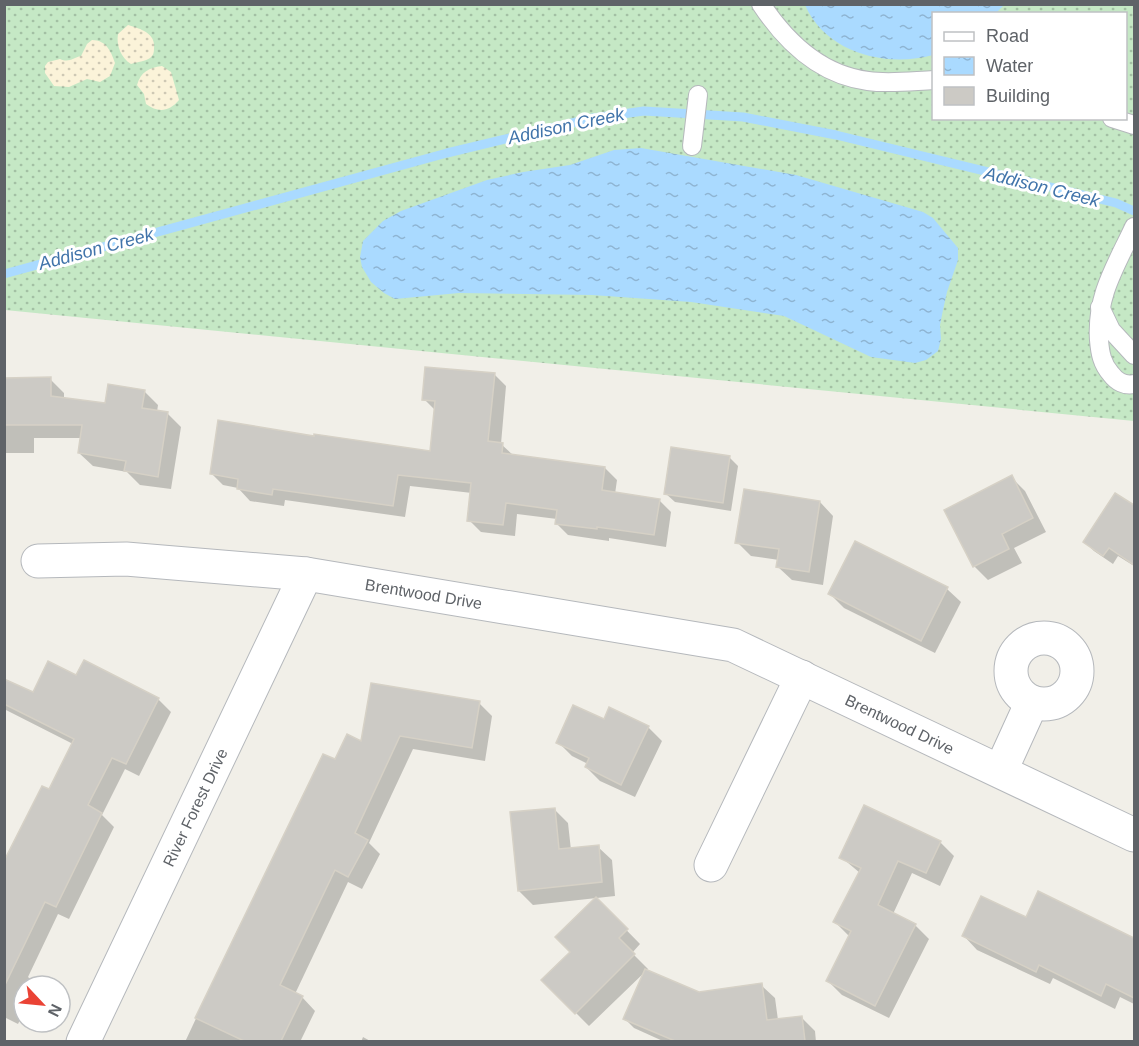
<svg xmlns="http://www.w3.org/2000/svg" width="1139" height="1046" font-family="Helvetica,sans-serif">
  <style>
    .grass { fill: url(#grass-dots); fill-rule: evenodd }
    .sand { fill: url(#sand-dots) }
    .water { fill: url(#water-ripples) }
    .shadow { fill: #0003 }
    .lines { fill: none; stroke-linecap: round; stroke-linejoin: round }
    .stream { stroke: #aadaff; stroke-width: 9 }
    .building { fill: #cccac5; stroke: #d6d1c6; stroke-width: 1.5 }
    .lane-casing { stroke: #b5b8bc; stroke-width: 20 }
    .street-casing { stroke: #b5b8bc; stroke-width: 35 }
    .lane { stroke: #fff; stroke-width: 18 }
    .street { stroke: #fff; stroke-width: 33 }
    .labels { text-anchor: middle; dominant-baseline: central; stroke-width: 6; stroke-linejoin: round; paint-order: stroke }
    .street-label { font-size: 16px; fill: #5f6368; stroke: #fff }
    .water-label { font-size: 18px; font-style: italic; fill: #4174aa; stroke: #fff }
  </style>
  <defs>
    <pattern id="grass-dots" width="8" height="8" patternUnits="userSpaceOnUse" patternTransform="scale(1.5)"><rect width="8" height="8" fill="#c5e8c5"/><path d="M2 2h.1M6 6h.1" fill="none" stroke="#a3c0a4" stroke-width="1.8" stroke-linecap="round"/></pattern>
    <pattern id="sand-dots" width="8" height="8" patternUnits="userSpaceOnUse" patternTransform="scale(1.5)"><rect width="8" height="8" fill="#fbf3d9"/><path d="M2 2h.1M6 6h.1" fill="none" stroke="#cec8b4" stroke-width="1.8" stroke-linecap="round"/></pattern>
    <pattern id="water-ripples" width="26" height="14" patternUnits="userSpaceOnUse" patternTransform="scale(1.5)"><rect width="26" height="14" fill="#aadaff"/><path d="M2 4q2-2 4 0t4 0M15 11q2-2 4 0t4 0" fill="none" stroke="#8eb4d2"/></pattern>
  </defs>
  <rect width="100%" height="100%" fill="#f1efe8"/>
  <path class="grass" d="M4,5H1134V421L5,310ZM934,14H1126V118H934Z"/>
  <g class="sand">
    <path d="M128,25C141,29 156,33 154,49C154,53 153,56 150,58C146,61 137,62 131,64C121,58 116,45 118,34Z"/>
    <path d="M92,40C106,40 111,51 115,63L110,76L100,82L87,79L69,87L54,86L45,73V66L48,62L60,59C69,63 73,58 81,56L87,44Z"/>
    <path d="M162,66L171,72L179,100C169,112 158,113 146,104L144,94L137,85C141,72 148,68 162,66Z"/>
  </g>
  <g class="water">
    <path d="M805,5H1004L996,13L934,14L933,55C886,68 826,53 805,5Z"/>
    <polygon points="641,148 796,175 923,212 933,218 958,248 958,260 947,292 943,310 940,325 941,339 938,351 926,360 915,363 871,357 784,316 691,302 592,295 459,293 395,299 384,293 371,282 362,267 360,257 363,241 383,221 401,211 487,180 523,172 570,165 614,150"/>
  </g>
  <g class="shadow">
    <polygon points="494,374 506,386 501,444 514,456 605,468 617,480 615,494 659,500 671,512 666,547 609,538 609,541 568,535 556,523 557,519 517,514 515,536 481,532 469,520 472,493 410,486 405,517 285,500 284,506 250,501 238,488 223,485 211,473 315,437 431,452 436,411 424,399"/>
    <polygon points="4,379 50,379 64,393 64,399 106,405 144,391 158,405 157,412 167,413 181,427 171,489 140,485 127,472 93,466 79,453 82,438 34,438 34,453 4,453"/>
    <polygon points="729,457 738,466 731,511 675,502 665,493"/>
    <polygon points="1011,477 1025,491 1046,532 1014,548 1022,563 988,580 974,566"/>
    <polygon points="1116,495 1134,507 1134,566 1118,556 1113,564 1094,551 1085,542"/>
    <polygon points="820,502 833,516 823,585 792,580 778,567 779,560 751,556 737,542"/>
    <polygon points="947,589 961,602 935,653 844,608 830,594"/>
    <polygon points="77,677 158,699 171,712 139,776 125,769 102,815 114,827 69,919 58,914 28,977 37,985 24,986 24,1012 18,1024 4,1017 4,861 49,791 73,744 4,709 4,680 33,694"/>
    <polygon points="479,703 492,716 485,761 413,749 369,843 380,854 362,889 348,882 295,994 302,997 315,1011 300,1042 185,1042 235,935 298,811 336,761 362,743"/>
    <polygon points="604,721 648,727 662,741 635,797 600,781 586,767 588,764 572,756 558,742"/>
    <polygon points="554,809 568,823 571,850 598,847 612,860 615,896 533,905 519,891"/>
    <polygon points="940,842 954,856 940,886 912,873 893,914 915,925 929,939 889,1018 842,995 828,981 849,936 835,922 860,873 841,857"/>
    <polygon points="1039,893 1134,940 1134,1004 1120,997 1115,1009 1053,978 1050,984 977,950 964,936 1026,919"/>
    <polygon points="596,899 640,944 632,953 648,969 589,1026 543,980 572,952"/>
    <polygon points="761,985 775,998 778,1020 801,1017 815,1031 816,1042 731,1042 724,990"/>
    <polygon points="699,994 725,1000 707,1042 665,1042 634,1028 625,1019"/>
    <polygon points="363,1037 372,1042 361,1042"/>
  </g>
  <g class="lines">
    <polyline class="stream" points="4,274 447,153 593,118 644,111 743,117 836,135 1116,203 1134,211"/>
  </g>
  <g class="building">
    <polygon points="425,367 495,373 488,441 503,443 502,453 605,467 602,490 660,499 654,535 597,527 597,529 555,524 557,510 506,503 503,525 467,521 471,483 398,475 393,506 273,489 272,495 237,489 238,479 210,474 218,420 314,436 314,434 430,451 435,401 422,400"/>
    <polygon points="51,377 51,396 105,403 108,384 145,390 142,408 168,412 158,477 124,471 126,461 78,453 82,425 4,425 4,378"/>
    <polygon points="671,447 730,456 723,503 664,494"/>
    <polygon points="1012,475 1033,518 1002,534 1009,549 973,567 944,510"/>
    <polygon points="744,489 820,501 809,572 776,567 779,549 735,543"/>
    <polygon points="1115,493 1134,505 1134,565 1109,548 1103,556 1083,542"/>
    <polygon points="855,541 948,587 921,641 828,594"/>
    <polygon points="84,660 159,698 126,764 112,758 88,805 102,813 56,907 45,902 4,987 4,861 42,786 49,789 74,739 4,704 4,679 33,692 48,661 76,675"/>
    <polygon points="371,683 480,701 472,748 400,736 355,833 368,840 348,877 335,870 280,985 303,996 281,1041 244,1041 195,1018 323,754 335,759 347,734 361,741"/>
    <polygon points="573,705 604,719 609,707 649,726 621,785 585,767 589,758 556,743"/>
    <polygon points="864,805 941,841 926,873 898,861 878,905 916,924 875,1006 826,981 851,931 833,922 861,868 839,858"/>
    <polygon points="555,808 559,849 599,845 602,882 518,891 510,812"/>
    <polygon points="1038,891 1134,938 1134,998 1106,984 1101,996 1039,965 1036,972 962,936 981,896 1026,917"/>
    <polygon points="596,897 628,929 619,938 635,954 575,1014 541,980 570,952 555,937"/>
    <polygon points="645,969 699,992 762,983 767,1020 802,1016 805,1041 675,1041 623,1019"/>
  </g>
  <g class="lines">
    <g class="lane-casing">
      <g id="lane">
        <path d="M761,4C786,42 821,75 868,81C889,84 912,81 934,80"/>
        <polyline points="1112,118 1134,125"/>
        <polyline points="692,146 698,95"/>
        <path d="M1134,227C1116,266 1096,295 1099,340C1100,353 1102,364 1111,374C1117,382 1125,386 1134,384"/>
        <polyline points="1100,307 1111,330 1134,355"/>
      </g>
    </g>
    <g class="street-casing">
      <g id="street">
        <path id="s1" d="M38,561L126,559L306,574L733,645L1134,835"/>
        <circle cx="1044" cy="671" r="33"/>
        <polyline points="1001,770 1032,702"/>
        <polyline points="711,865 802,677"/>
        <path id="s2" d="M83,1042L306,574"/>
      </g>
    </g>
    <use href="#lane" class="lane"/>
    <use href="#street" class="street"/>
  </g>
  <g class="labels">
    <g class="street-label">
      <text stroke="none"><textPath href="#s1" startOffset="388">Brentwood Drive</textPath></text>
      <text stroke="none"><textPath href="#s1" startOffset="886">Brentwood Drive</textPath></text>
      <text stroke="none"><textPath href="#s2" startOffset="260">River Forest Drive</textPath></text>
    </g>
    <g class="water-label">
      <text transform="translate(566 126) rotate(-12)">Addison Creek</text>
      <text transform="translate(1042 187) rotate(14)">Addison Creek</text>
      <text transform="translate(96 249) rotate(-15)">Addison Creek</text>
    </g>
  </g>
  <rect width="1139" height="1046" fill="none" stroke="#5f6368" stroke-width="12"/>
  <rect x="932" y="12" width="195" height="108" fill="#ffffff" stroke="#bfc1c3" stroke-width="1.5"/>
  <rect x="944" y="32" width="30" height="9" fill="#ffffff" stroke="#bfc1c3" stroke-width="1.5"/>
  <text x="986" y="42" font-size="18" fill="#5f6368">Road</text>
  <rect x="944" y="57" width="30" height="18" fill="url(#water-ripples)" stroke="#bfc1c3" stroke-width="1.5"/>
  <text x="986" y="72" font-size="18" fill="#5f6368">Water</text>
  <rect x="944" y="87" width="30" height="18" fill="#cccac5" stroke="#bfc1c3" stroke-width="1.5"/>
  <text x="986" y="102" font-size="18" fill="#5f6368">Building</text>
  <g transform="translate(42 1004) rotate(116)"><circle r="28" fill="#ffffff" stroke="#bfc1c3" stroke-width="1.5"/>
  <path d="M0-4.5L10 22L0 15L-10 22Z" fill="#ea4335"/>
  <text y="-9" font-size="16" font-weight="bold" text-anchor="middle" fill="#5f6368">N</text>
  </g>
</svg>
